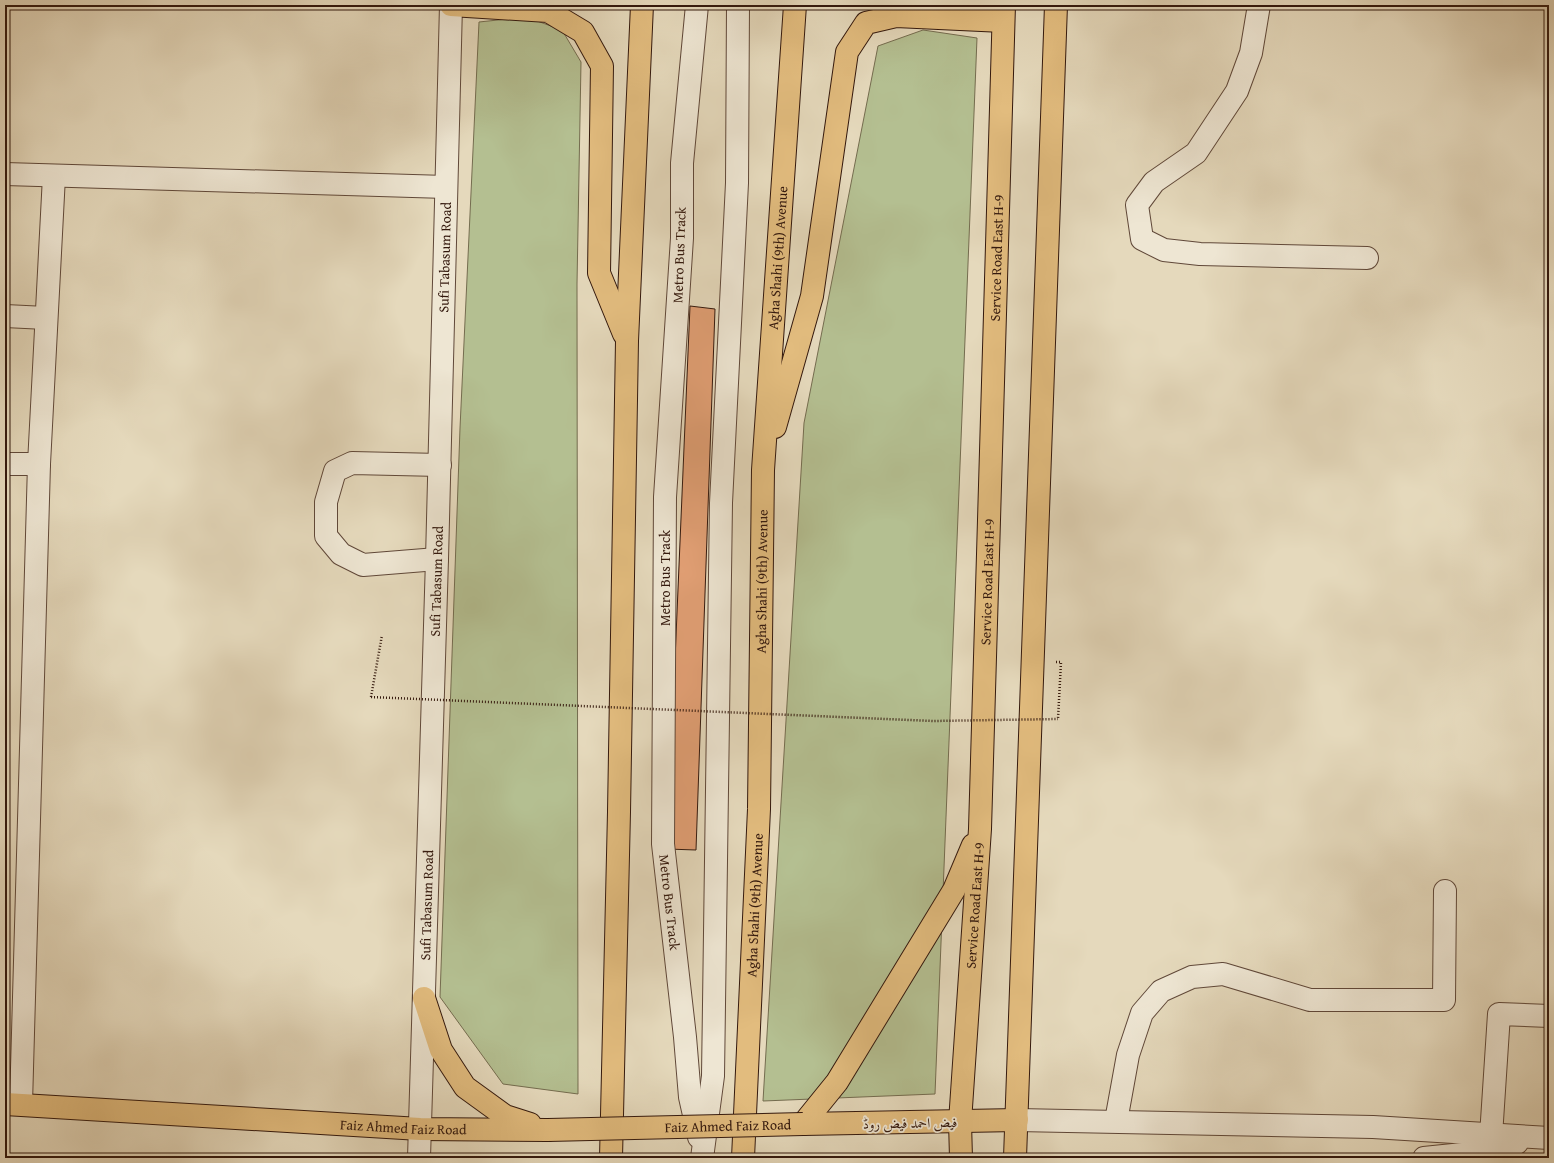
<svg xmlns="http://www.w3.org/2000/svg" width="1554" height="1163" font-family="'Gentium Book Plus',Amiri,serif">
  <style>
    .green { fill: #b4bf91; stroke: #746c4f }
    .building { fill: #e19f74; stroke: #33180d }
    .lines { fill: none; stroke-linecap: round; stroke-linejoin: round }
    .minor-casing { stroke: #604839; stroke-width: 24 }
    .major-casing { stroke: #33180d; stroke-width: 24 }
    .path { stroke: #33180d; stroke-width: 2.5; stroke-dasharray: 1 2; stroke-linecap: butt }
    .minor { stroke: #eee6d3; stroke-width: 22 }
    .major { stroke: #e2bc7e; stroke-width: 22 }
    .major-bridge-casing { stroke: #33180d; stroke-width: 24; stroke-linecap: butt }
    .path-bridge { stroke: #33180d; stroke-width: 2.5; stroke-dasharray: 1 2; stroke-linecap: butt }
    .major-bridge { stroke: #e2bc7e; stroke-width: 22 }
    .labels { text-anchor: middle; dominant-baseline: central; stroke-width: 3.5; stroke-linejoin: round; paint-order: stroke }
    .street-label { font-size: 14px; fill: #33180d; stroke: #eee6d3 }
  </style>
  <rect width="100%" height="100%" fill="#e5d9bc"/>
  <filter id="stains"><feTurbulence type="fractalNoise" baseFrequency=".005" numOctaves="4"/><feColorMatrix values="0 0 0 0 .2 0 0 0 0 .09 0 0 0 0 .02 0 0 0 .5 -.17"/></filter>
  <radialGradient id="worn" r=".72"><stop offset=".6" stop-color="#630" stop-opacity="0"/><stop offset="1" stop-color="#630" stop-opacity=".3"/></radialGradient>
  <g class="green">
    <polygon points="526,17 562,30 581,62 577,284 578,1094 503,1084 440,997 460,428 479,22"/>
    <polygon points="923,30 977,38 935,1094 763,1101 804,423 878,46"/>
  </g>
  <polygon class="building" points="690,306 715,309 696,850 667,849"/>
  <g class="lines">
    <g class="minor-casing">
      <g id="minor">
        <path id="s1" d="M697,5L682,163V238L665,497L663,844L685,1037L690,1097L699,1137"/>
        <polyline points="1259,5 1251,53 1237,91 1196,153 1154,182 1137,205 1142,239 1164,250 1200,254 1367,258"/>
        <polyline points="5,174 446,187"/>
        <polyline points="5,316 46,318"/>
        <polyline points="5,464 39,464"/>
        <polyline points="437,559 363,565 341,554 326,536 326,502 335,471 352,463 440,465"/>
        <polyline points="21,1104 39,464 54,176"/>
        <polyline points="1017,1120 1373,1127 1549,1138"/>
        <polyline points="1116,1121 1128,1055 1142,1013 1161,991 1192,977 1223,974 1310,1000 1444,1000 1445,891"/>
        <polyline points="1491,1136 1499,1014 1549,1016"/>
        <path id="s2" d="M419,1158L437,559L451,5"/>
        <polyline points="702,1158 713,1076 721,503 737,183 738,5"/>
        <polyline points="1424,1158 1502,1150 1517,1143"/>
      </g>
    </g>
    <g class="major-casing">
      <g id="major">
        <polyline points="451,5 548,11 583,32 602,66 599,273 624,334"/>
        <polyline points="775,427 812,296 847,52 866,23 896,16 1003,21"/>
        <polyline points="424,998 441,1050 465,1087 505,1116 530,1124"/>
        <path id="s3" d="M5,1104L420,1129L548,1130"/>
        <polyline points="803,1124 837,1082 954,890 973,845"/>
        <polyline points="803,1124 1017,1120"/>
        <polyline points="611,1158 619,812 627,341 642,5"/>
        <path id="s4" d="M743,1158L759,809L763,470L795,5"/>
        <path id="s5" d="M961,1158L960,1122L980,829L1004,5"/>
        <polyline points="1015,1158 1056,5"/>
      </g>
    </g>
    <g class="path">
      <polyline points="1056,662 1061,662 1058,719"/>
      <polyline points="371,697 382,635"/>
    </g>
    <use href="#minor" class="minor"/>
    <use href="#major" class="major"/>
    <g class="major-bridge-casing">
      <g id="major-bridge">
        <path id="s6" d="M548,1130L803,1124"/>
      </g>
    </g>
    <polyline class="path-bridge" points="371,697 933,721 1058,719"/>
    <use href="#major-bridge" class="major-bridge"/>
  </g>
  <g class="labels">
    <g class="street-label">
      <text transform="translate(679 255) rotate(-88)">Metro Bus Track</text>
      <text stroke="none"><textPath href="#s2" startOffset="901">Sufi Tabasum Road</textPath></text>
      <text stroke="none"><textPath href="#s4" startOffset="901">Agha Shahi (9th) Avenue</textPath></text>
      <text stroke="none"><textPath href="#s5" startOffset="901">Service Road East H-9</textPath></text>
      <text transform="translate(665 578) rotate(-90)">Metro Bus Track</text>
      <text stroke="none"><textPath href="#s4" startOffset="577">Agha Shahi (9th) Avenue</textPath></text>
      <text stroke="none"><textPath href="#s2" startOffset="577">Sufi Tabasum Road</textPath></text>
      <text stroke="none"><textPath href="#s5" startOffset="577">Service Road East H-9</textPath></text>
      <text stroke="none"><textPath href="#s1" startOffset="899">Metro Bus Track</textPath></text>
      <text stroke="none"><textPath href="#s2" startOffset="253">Sufi Tabasum Road</textPath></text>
      <text stroke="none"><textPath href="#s4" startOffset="253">Agha Shahi (9th) Avenue</textPath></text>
      <text stroke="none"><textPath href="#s5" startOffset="253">Service Road East H-9</textPath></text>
      <text transform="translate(910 1123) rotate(-1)">فیض احمد فیض روڈ</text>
      <text stroke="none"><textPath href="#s3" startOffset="399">Faiz Ahmed Faiz Road</textPath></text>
      <text stroke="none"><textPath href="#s6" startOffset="180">Faiz Ahmed Faiz Road</textPath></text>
    </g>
  </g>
  <rect width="1554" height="1163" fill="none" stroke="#e5d9bc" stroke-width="20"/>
  <rect x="6" y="6" width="1542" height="1151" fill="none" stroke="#33180d" stroke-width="2"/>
  <rect x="10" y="10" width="1534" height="1143" fill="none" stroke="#33180d"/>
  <rect width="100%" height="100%" filter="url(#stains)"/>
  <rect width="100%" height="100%" fill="url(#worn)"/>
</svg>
